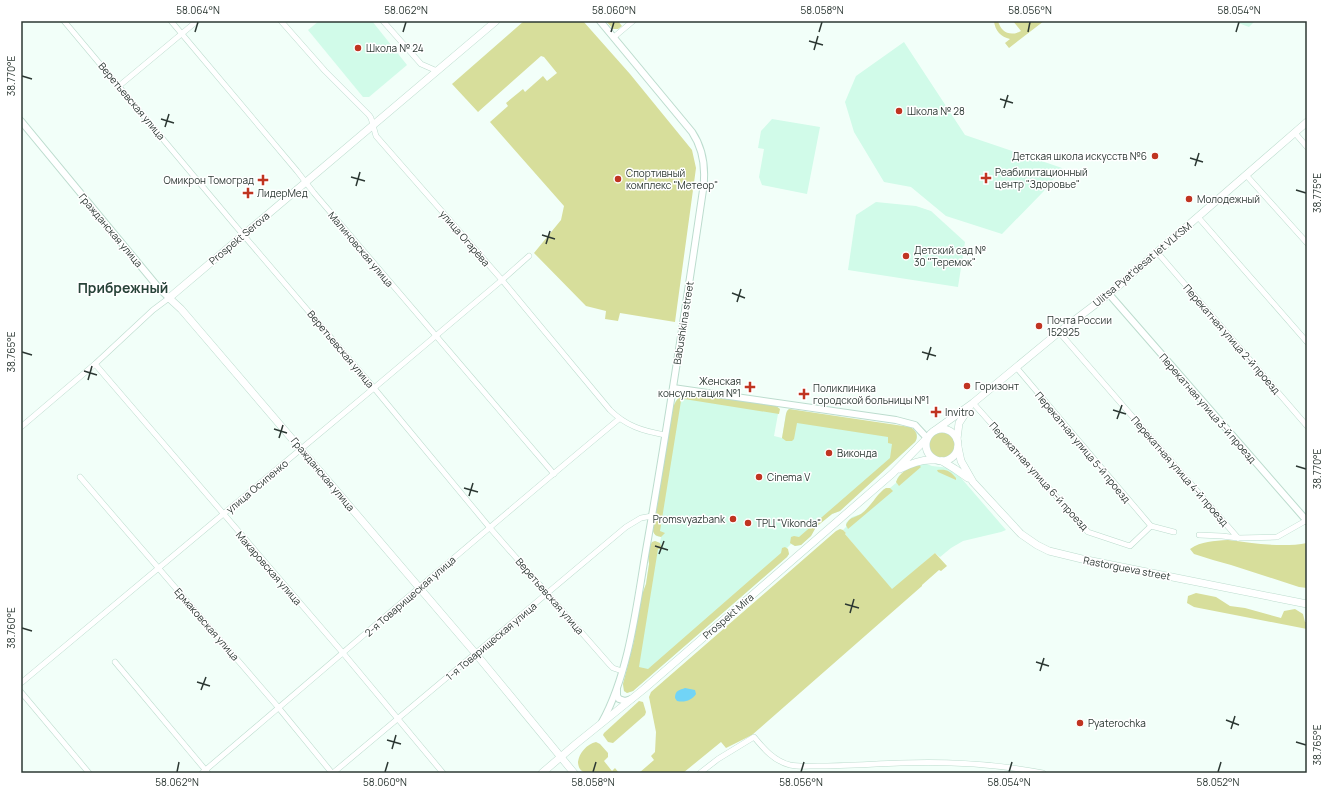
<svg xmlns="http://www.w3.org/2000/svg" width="1328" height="794" font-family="Manrope,sans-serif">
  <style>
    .built { fill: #d1fbe9 }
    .green { fill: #d7de9b }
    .water { fill: #71d4f6 }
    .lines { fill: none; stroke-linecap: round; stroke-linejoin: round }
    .minor-casing { stroke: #bcdcce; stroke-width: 6 }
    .tertiary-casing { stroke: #bcdcce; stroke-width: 8 }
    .secondary-casing { stroke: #bcdcce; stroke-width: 8 }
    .minor { stroke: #fff; stroke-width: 5 }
    .tertiary { stroke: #fff; stroke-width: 6 }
    .secondary { stroke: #fff; stroke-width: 7 }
    .ticks { fill: none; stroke: #2c3833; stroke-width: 1.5 }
    .poi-dot { fill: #c03421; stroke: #fff; stroke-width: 1.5 }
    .labels { text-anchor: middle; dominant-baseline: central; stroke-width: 3; stroke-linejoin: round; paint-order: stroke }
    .poi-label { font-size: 10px; fill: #2c3833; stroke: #fff; text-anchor: start }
    .street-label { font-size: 10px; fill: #2c3833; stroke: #fff }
    .district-label { font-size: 14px; font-weight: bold; fill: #284439; stroke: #fff }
    .neatline { fill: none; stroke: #2c3833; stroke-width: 1.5 }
    .ticks-label { font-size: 10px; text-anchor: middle; fill: #2c3833 }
  </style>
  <rect width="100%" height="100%" fill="#f2fff9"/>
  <g class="built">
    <polygon points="319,21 372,21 407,65 369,97 363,97 308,30"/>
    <polygon points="1233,21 1255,21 1249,27"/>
    <polygon points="904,42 965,135 1062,168 1043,192 1002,234 946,216 911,187 884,182 854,132 845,102 856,76"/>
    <polygon points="772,119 820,127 807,194 762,185 759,177 764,149 758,148 761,131"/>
    <polygon points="876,202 916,206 931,211 965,242 958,287 848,270 856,215"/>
    <polygon points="686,394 778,407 779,412 779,414 778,414 774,436 782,438 786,414 787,411 789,409 913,429 917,434 917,438 915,442 840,511 832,514 816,527 811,536 801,545 795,546 791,544 787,548 789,554 787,557 633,691 627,693 624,691 623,684 634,641 640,600 646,584 649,564 648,554 651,543 655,541 660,543 661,537 656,536 653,531 673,408 675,402 678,398"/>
    <polygon points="924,463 932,466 950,468 955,471 1006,530 1001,532 963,541 951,548 940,557 935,553 892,590 845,534 846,533 843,530 846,527 846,523 852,517 861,514 873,503 884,489 890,488 896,483 898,477 910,467"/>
  </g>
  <g class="green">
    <polygon points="524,21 583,21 630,74 692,150 696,168 675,322 620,313 618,321 605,319 606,311 586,306 534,253 561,220 564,206 490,122 508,106 506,103 523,89 525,92 543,76 547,81 557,73 544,57 541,56 478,112 452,84"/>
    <polygon points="606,21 618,21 622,26 618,29 613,29"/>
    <path d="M994,21H998C1001,32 1010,37 1021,31L1013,21H1044L1009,48L1005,43L1010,39C1001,37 995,31 994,21Z"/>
    <path d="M690,393L776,406L780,409L779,414L684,399L681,401L660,531L665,533L661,537C657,536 654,535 653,531L673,408C676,399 680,395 690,393Z"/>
    <path d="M789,409L910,427C916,430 919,436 915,442L840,511L832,514L816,527L811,536L801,545L795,546L790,543L791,537L794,536L799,537L890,458L892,444L888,443V437L797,423L794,439L792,441H786L782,438L786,414L787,411Z"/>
    <circle cx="942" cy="445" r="14"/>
    <path d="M918,464L921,467L899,486L896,482C899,473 909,467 918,464Z"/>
    <path d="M937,470C947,469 950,471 956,478V480L938,472Z"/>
    <path d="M886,488H890L893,491L848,529L846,525C849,517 854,518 861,514C871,507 877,493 886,488Z"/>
    <polygon points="840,529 843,530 846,533 845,534 892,589 935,553 947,566 941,571 939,570 922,585 922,586 752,735 726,748 721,742 683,773 639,773 654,760 651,756 655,752 656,732 649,697 651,692 836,531"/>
    <path d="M1228,540C1253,543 1282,548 1307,543V588L1299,587L1231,565L1213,560L1194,554L1190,549C1202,541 1213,541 1228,540Z"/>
    <polygon points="655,541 660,543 662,549 658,549 639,667 648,669 781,553 782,548 785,547 788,549 789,554 787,557 633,691 627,693 624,691 623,684 634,641 640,600 646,584 649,564 648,554 650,546 652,542"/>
    <polygon points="1196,593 1216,597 1230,606 1245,608 1281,618 1284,611 1295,609 1303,614 1305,622 1307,622 1307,629 1194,607 1187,603 1188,596"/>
    <polygon points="639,701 643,702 646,712 645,715 613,743 608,742 603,735 604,733"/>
    <path d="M596,742L600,744L608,753V757L604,761L612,771L615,768L619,773C609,773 593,775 584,772C580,771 578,766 578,762C579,753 587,744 596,742Z"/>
  </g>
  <path class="water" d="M685,688L695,690L696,694C692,700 685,703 677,701L675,698C675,690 680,690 685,688Z"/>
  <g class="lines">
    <g class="minor-casing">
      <g id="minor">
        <polyline points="64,21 234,224 374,388 490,528 610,665 613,668 622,671"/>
        <polyline points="171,21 297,171 314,193 554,474"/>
        <path d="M281,21L325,71L369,115L371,118L376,136L502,280L610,410C626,426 643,431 665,435"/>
        <polyline points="383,21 421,64 437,71"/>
        <polyline points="614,37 633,21"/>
        <polyline points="119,86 197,21"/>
        <polyline points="1295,133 1307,147"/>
        <polyline points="1246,175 1307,243"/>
        <polyline points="1198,217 1307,342"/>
        <polyline points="1157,252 1307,426"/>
        <polyline points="1059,332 1238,538"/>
        <polyline points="95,364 343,653 443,773"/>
        <polyline points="1016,367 1151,526"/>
        <polyline points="973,403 1088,532 1130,546 1151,526"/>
        <polyline points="21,427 95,364 153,310 169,298"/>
        <polyline points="80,477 278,707 332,773"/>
        <polyline points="1151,526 1174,532"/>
        <polyline points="1199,535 1222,536 1238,538 1277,537 1307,520"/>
        <polyline points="115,662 208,773"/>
        <polyline points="21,683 374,388 502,280 529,256"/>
        <polyline points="21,692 89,773"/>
        <path d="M202,773C341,655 479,535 619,419"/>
        <polyline points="333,773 626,527 641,518 652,516"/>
        <path d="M700,773L718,759L754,737C764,749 774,761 790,765C799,767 808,766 817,766C845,766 872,764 900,763C948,761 996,764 1043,773"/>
      </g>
    </g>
    <g class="tertiary-casing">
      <g id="tertiary">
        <path d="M600,21L692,132C704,150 706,169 703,190C686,306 668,423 648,539C637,599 631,669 602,722"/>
        <polyline points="21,121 158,287 169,298"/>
        <polyline points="1109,294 1307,521"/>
        <polyline points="673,388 896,420 915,425 927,438"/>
        <polyline points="617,690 617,696 619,699 625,701 631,699"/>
      </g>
    </g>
    <g class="secondary-casing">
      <g id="secondary">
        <polyline points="496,21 169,298 181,309 476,654 574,773"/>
        <circle cx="942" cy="445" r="16"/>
        <polyline points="934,431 973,403 1059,332 1109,294 1307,122"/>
        <polyline points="957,439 959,423 970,406"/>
        <polyline points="958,447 961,461 973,482 1021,534 1037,545 1049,551 1082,559 1307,604"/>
        <polyline points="942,461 955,469 968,478"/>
        <path d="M900,469C911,463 921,459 934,460"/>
        <polyline points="542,773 577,743 644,689 893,473 927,438"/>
      </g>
    </g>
    <use href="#minor" class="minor"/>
    <use href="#tertiary" class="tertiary"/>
    <use href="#secondary" class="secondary"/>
  </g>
  <path class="ticks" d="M195,32L198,22M403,32L406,22M611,32L614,22M819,32L822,22M1028,32L1030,22M1236,32L1239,22M809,41L823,45M814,50L818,36M22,76L32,79M1000,99L1013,103M1004,108L1008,95M161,119L174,123M165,127L169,114M1190,158L1203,162M1195,166L1199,153M351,177L365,181M356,186L360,172M1296,190L1306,193M542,235L555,239M546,244L550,231M732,293L745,298M737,302L741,289M22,352L32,355M922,352L936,356M927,360L931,347M84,371L97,375M88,380L92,366M1113,410L1126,414M1117,419L1122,405M274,429L287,433M279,438L283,425M1296,466L1306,469M464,488L478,492M469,496L473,483M655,546L668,550M659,554L664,541M845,604L859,608M850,613L854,599M22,628L32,631M1036,662L1049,666M1040,671L1044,658M197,682L210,686M201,690L206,677M1226,720L1239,725M1231,729L1235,716M387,740L401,744M1296,742L1306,745M392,749L396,735M177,772L179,762M385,772L388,762M593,772L596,762M801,772L804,762M1009,772L1012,762M1218,772L1221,762"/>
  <g class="poi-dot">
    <circle cx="358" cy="48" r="4"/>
    <circle cx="899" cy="111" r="4"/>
    <circle cx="1155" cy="156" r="4"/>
    <path d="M984 172h4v4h4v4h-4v4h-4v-4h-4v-4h4z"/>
    <circle cx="618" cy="179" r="4"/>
    <path d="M261 174h4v4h4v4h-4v4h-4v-4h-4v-4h4z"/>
    <path d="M246 187h4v4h4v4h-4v4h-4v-4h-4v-4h4z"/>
    <circle cx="1189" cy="199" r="4"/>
    <circle cx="906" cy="256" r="4"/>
    <circle cx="1039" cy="326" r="4"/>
    <circle cx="967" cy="386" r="4"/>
    <path d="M748 381h4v4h4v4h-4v4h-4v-4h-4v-4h4z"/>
    <path d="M802 388h4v4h4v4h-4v4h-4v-4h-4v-4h4z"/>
    <path d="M934 406h4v4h4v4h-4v4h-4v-4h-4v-4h4z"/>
    <circle cx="829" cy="453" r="4"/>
    <circle cx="759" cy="477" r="4"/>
    <circle cx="733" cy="519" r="4"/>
    <circle cx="748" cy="523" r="4"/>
    <circle cx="1080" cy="723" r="4"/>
  </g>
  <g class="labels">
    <g class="poi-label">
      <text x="366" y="48">Школа № 24</text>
      <text x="907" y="111">Школа № 28</text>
      <text x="1147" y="156" text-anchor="end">Детская школа искусств №6</text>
      <text x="995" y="172">Реабилитационный<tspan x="995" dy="12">центр "Здоровье"</tspan></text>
      <text x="626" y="173">Спортивный<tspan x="626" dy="12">комплекс "Метеор"</tspan></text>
      <text x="254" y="180" text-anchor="end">Омикрон Томоград</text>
      <text x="257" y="193">ЛидерМед</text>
      <text x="1197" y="199">Молодежный</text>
      <text x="914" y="250">Детский сад №<tspan x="914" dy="12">30 "Теремок"</tspan></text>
      <text x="1047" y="320">Почта России<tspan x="1047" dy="12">152925</tspan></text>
      <text x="741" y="381" text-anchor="end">Женская<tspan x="741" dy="12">консультация №1</tspan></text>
      <text x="975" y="386">Горизонт</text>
      <text x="813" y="388">Поликлиника<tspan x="813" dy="12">городской больницы №1</tspan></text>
      <text x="945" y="412">Invitro</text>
      <text x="837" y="453">Виконда</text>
      <text x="767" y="477">Cinema V</text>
      <text x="725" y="519" text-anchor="end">Promsvyazbank</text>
      <text x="756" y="523">ТРЦ "Vikonda"</text>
      <text x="1088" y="723">Pyaterochka</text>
    </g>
    <g class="street-label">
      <text transform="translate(132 101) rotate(50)">Веретьевская улица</text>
      <text transform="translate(111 230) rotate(50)">Гражданская улица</text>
      <text transform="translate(239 238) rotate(-40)">Prospekt Serova</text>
      <text transform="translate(465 238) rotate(49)">улица Огарёва</text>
      <text transform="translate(361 249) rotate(50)">Малиновская улица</text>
      <text transform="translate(1142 264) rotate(-40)">Ulitsa Pyat'desat let VLKSM</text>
      <text transform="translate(683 323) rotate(-81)">Babushkina street</text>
      <text transform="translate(1232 339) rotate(49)">Перекатная улица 2-й проезд</text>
      <text transform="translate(341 349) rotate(50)">Веретьевская улица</text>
      <text transform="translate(1208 408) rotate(49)">Перекатная улица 3-й проезд</text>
      <text transform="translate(1083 447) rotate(50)">Перекатная улица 5-й проезд</text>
      <text transform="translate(1180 471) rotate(49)">Перекатная улица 4-й проезд</text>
      <text transform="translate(323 474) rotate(50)">Гражданская улица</text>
      <text transform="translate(1039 476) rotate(48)">Перекатная улица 6-й проезд</text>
      <text transform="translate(257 486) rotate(-40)">улица Осипенко</text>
      <text transform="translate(269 568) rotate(49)">Макаровская улица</text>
      <text transform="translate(1127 568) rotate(11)">Rastorgueva street</text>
      <text transform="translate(410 596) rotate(-41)">2-я Товарищеская улица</text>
      <text transform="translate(550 596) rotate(49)">Веретьевская улица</text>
      <text transform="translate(728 616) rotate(-41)">Prospekt Mira</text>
      <text transform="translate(207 624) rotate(49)">Ермаковская улица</text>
      <text transform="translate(491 641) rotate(-40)">1-я Товарищеская улица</text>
    </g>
    <g class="district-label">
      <text x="123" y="287">Прибрежный</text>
    </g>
  </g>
  <rect width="1328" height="794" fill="none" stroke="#ffffff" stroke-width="44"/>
  <rect x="22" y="22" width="1284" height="750" class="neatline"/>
  <g class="ticks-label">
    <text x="198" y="14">58.064°N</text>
    <text x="406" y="14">58.062°N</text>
    <text x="614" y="14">58.060°N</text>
    <text x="822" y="14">58.058°N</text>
    <text x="1030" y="14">58.056°N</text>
    <text x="1239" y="14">58.054°N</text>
    <text transform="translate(11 76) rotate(-90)" y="4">38.770°E</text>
    <text transform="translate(1317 193) rotate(-90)" y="4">38.775°E</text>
    <text transform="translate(11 352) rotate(-90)" y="4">38.765°E</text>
    <text transform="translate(1317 469) rotate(-90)" y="4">38.770°E</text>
    <text transform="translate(11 628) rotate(-90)" y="4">38.760°E</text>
    <text transform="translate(1317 745) rotate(-90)" y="4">38.765°E</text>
    <text x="177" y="786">58.062°N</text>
    <text x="385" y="786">58.060°N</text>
    <text x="593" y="786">58.058°N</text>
    <text x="801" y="786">58.056°N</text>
    <text x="1009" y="786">58.054°N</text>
    <text x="1218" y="786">58.052°N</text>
  </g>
</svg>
